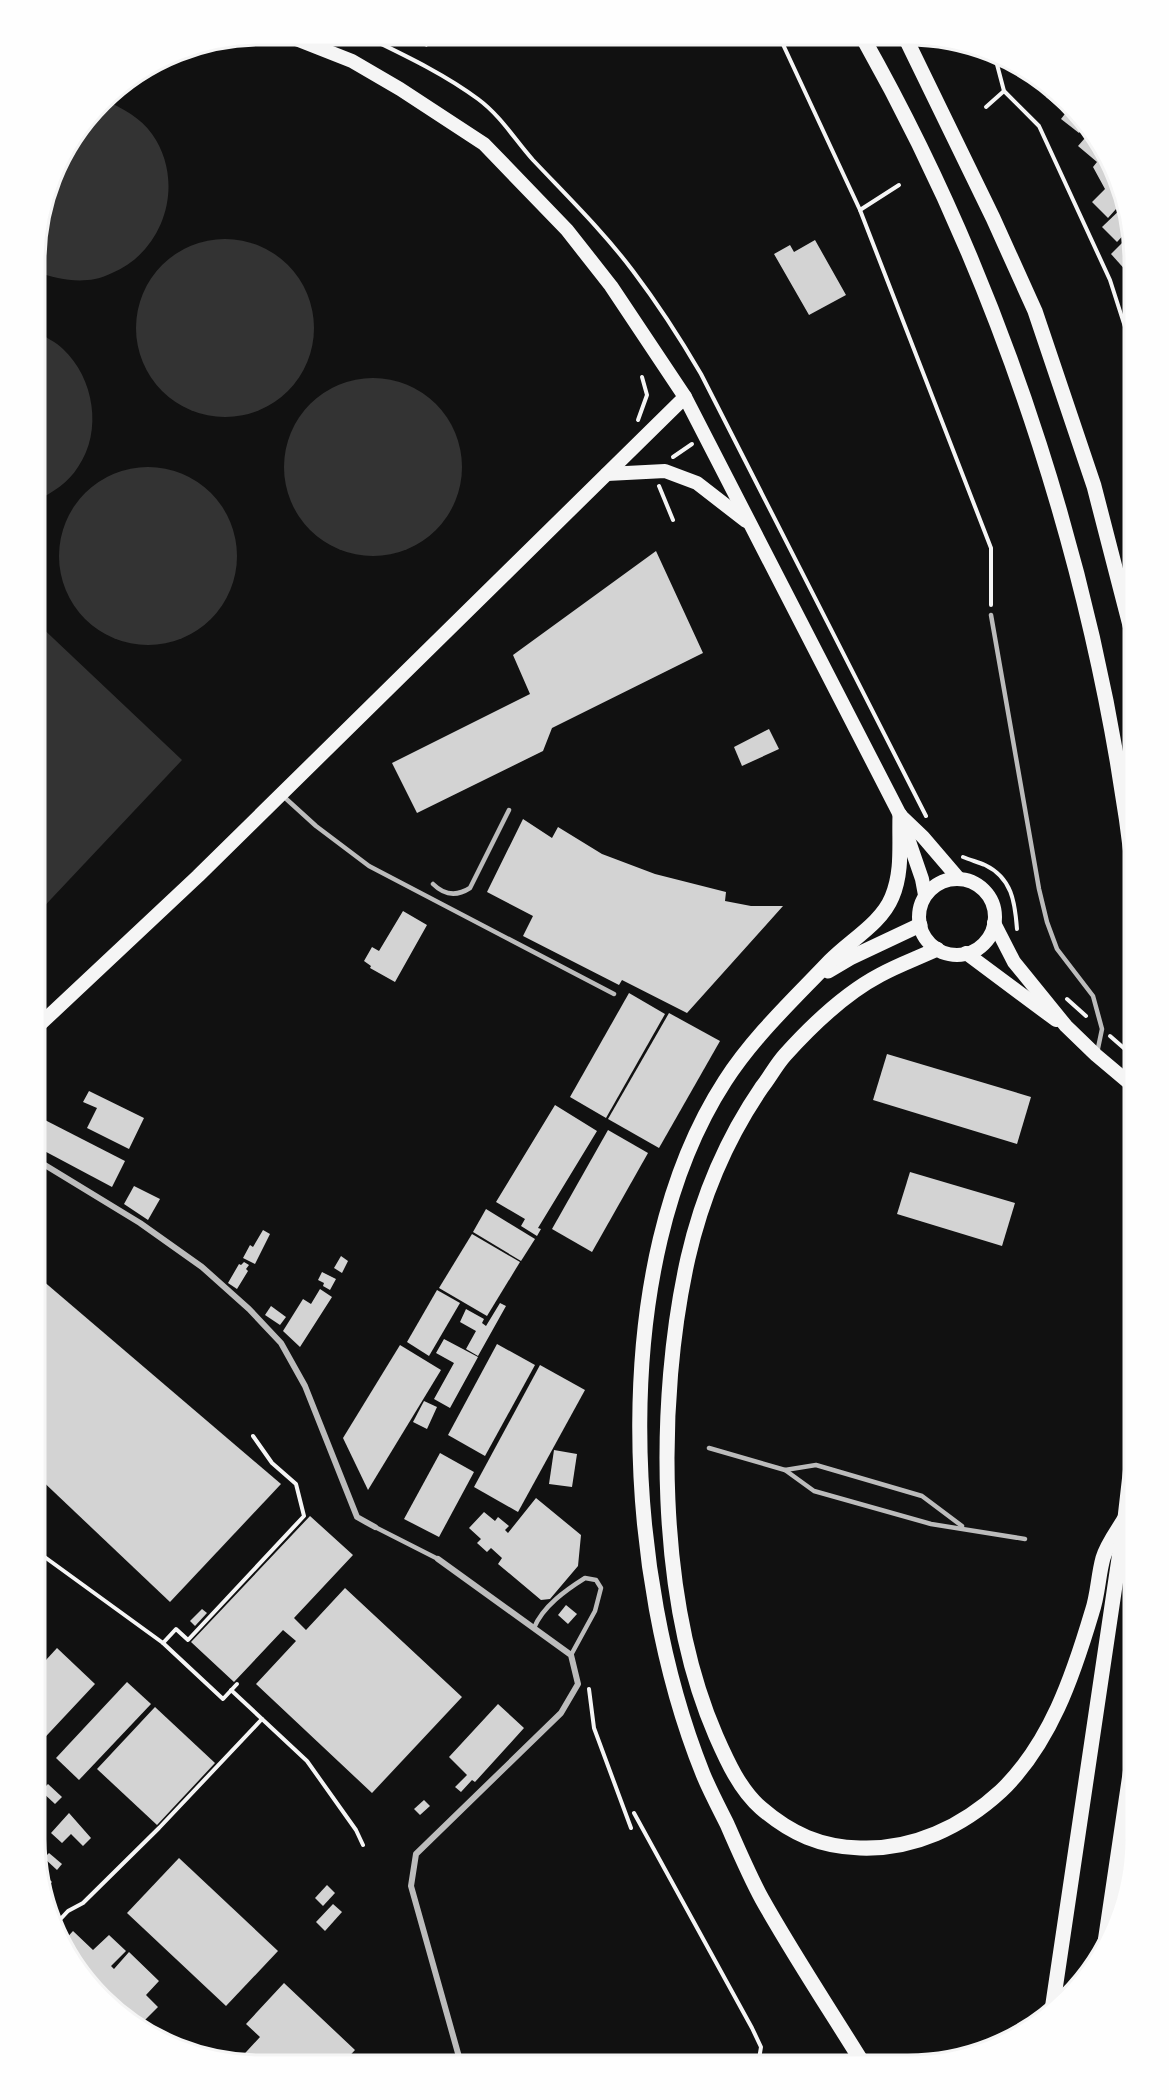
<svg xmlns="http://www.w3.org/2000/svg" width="1169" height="2100" font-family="Arial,sans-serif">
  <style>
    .water { fill: #333 }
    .building { fill: #d3d3d3 }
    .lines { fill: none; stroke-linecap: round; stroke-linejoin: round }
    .path { stroke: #f5f5f5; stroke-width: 4 }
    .service { stroke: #bcbcbc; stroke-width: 4.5 }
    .minor { stroke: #bcbcbc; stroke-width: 6 }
    .primary { stroke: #f5f5f5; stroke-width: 14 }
    .motorway { stroke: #f5f5f5; stroke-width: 15 }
    .rim { fill: none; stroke: #f5f5f5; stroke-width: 3 }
  </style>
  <rect width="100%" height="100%" fill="#111"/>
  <g class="water">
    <path d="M105,100C123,109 140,117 152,134C186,182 165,251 112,273C107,275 101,278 95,279C74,283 56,278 36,272V232L58,160Z"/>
    <circle cx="225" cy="328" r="89"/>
    <path d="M36,331C45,337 56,342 63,349C94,378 103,431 78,467C68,483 53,492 36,501Z"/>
    <circle cx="373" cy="467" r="89"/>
    <circle cx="148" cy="556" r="89"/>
    <polygon points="36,622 182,760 36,915"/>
  </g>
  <g class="building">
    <polygon points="397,35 431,36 427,47"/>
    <polygon points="1054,88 1069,104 1063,111 1046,97"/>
    <polygon points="1071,106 1086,124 1079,133 1061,119"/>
    <polygon points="1092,130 1096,135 1122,188 1124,200 1108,218 1092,202 1105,189 1093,167 1097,162 1078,146"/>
    <polygon points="1125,205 1129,229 1117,242 1102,227"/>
    <polygon points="1130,235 1134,266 1128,273 1111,254"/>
    <polygon points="815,240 846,295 809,315 774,254 790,245 794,252"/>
    <polygon points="36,549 44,557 36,565"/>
    <polygon points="656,551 703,653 552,728 543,751 417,813 392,763 530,694 513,655"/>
    <polygon points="769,729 779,749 742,766 734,747"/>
    <polygon points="523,819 552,838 558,827 602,854 655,874 726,892 725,901 751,906 783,906 687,1013 622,980 619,985 523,936 533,916 487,892"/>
    <polygon points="403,911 427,925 395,982 370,968 371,966 364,961 372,947 379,951"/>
    <polygon points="629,993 665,1014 606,1118 570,1097"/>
    <polygon points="669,1013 720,1041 659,1148 608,1119"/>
    <polygon points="887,1054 1031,1097 1017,1144 873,1100"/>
    <polygon points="89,1091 144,1118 129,1149 87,1128 97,1108 83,1102"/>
    <polygon points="555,1105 597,1131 538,1228 541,1229 537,1236 521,1226 525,1219 496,1202"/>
    <polygon points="41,1118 125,1161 112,1187 35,1146 35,1129"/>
    <polygon points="608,1130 648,1153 592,1252 552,1229"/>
    <polygon points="910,1172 1015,1203 1002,1246 897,1214"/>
    <polygon points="134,1186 160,1199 148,1220 124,1204"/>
    <polygon points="486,1209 535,1239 521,1261 473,1232"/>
    <polygon points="263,1230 270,1234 255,1264 243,1258 250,1245 253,1247"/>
    <polygon points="472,1234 520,1262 487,1316 439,1288"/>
    <polygon points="341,1256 348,1261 342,1273 334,1268"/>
    <polygon points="244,1262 249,1265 246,1269 248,1271 237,1289 228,1283 239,1264 241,1265"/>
    <polygon points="322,1272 336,1279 330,1290 323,1286 324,1283 318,1280"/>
    <polygon points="35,1274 281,1484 170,1602 35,1474"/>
    <polygon points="320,1289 332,1297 300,1347 283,1331 303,1299 311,1304"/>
    <polygon points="437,1290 460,1303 429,1356 407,1342"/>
    <polygon points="500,1303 506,1306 478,1356 466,1349 476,1331 460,1322 466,1309 484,1319 482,1323 486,1326"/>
    <polygon points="271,1306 286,1317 280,1325 265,1315"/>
    <polygon points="444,1339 478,1357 450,1408 434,1399 454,1363 436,1353"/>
    <polygon points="497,1344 535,1365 485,1456 448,1435"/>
    <polygon points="400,1345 441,1370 368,1490 343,1438"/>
    <polygon points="540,1365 585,1390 518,1512 474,1487"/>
    <polygon points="424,1401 437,1407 427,1429 413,1422"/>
    <polygon points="554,1450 577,1454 572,1487 549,1484"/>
    <polygon points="440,1453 474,1472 439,1537 404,1519"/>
    <polygon points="536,1498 581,1535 578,1566 550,1599 541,1600 498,1564 502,1558 491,1548 487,1552 477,1543 481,1539 469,1528 484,1512 495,1521 498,1517 509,1526 505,1530 508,1533"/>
    <polygon points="310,1516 353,1555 294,1618 306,1630 345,1588 462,1697 372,1793 256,1684 296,1641 283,1630 234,1682 191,1642"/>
    <polygon points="566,1605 577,1614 568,1624 558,1615"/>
    <polygon points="202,1609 207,1613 195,1626 190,1621"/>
    <polygon points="57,1648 95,1684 35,1748 35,1672"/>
    <polygon points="127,1682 151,1704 79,1780 56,1758"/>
    <polygon points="498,1704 524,1728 475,1782 472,1780 461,1792 455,1787 467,1775 449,1757"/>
    <polygon points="155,1707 215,1763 157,1825 97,1769"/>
    <polygon points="48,1784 62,1797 55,1804 41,1791"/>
    <polygon points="424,1800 430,1806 420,1815 414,1809"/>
    <polygon points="69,1813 91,1838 83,1846 71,1834 62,1843 51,1833"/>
    <polygon points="49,1853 62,1864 57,1870 44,1858"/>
    <polygon points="179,1858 278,1951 226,2006 127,1913"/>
    <polygon points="40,1871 52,1882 43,1891"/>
    <polygon points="327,1885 335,1893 323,1906 315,1898"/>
    <polygon points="333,1904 342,1912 325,1931 316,1922"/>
    <polygon points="73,1931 93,1950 109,1935 126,1951 111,1966 114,1969 129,1952 159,1981 146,1995 158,2007 138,2027 123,2019 81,1977 76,1967 81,1962 66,1949 63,1942"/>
    <polygon points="284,1983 355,2050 342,2064 235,2064 260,2037 246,2024"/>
  </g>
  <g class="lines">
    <g class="path">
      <path d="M363,35C402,54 443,73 478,99C501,116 515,140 533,160C567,196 603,231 633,271C658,304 680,338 701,374L926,816"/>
      <polyline points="780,38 860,210 899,185"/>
      <polyline points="994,53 1004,91 1039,126 1110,280 1134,355"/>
      <polyline points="986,107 1004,91"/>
      <polyline points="860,210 991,548 991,605"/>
      <polyline points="638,420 647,395 642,377"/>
      <polyline points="673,457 692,444"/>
      <polyline points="659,486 673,520"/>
      <path d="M963,857C970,860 978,862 985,865C1012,878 1015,902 1017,929"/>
      <polyline points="1067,999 1086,1016"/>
      <polyline points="1110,1036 1134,1057"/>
      <polyline points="35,1550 163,1643 223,1699 237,1684"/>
      <polyline points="163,1643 176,1629 188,1640 304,1516 296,1484 272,1463 253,1436"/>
      <polyline points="589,1689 594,1728 631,1828"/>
      <polyline points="231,1690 307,1761 356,1830 363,1845"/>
      <polyline points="634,1813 752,2028 761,2047 758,2065"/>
      <polyline points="54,1926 68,1911 83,1903 159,1828 262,1719"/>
    </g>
    <g class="service">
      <polyline points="991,615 1039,889 1047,922 1057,949 1093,996 1102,1029 1097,1053"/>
      <polyline points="283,796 316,826 369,866 614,994"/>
      <path d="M433,884C444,895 456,897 470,888L509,810"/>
      <polyline points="709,1448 785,1470 814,1491 931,1524 1025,1539"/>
      <polyline points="785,1470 816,1465 922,1496 962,1526"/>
      <polyline points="375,1527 438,1559"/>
      <path d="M534,1628C543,1606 566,1590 585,1578L596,1580L601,1588L595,1611L571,1655"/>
    </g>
    <g class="minor">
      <polyline points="35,1159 140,1223 202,1267 249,1309 281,1343 305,1386 357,1517 375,1527"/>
      <polyline points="438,1559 571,1655 578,1684 561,1713 416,1854 411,1886 461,2064"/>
    </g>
    <g class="primary">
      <polyline points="286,35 352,61 400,89 484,144 567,230 611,286 685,397 900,815 922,879 925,895"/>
      <polyline points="607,474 665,471 697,483 746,521"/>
      <polyline points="901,816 923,837 959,879"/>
      <circle cx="957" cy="917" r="38"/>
      <polyline points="994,923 1014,962 1066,1026 1096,1055 1134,1087"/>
      <polyline points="966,953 1056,1020"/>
      <polyline points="35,1029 198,876 685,397"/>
    </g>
    <g class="motorway">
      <path d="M863,38C1006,291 1100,589 1134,877"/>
      <polyline points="906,39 993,218 1035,311 1094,486 1134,641"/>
      <path d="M937,949C918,958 898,965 880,975C844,994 812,1025 785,1055C776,1065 770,1077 762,1087C727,1138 702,1197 688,1258C656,1401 657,1600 716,1736C727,1761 740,1790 761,1808C791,1834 821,1847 860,1848C913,1850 962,1827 1001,1791C1050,1744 1073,1676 1092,1612C1098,1595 1098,1576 1103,1558C1107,1544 1118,1530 1125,1518"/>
      <polyline points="828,971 850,958 920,925"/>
      <polyline points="1104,1949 1134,1747"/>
      <polyline points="1052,2010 1125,1518 1134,1439"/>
      <path d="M864,2065C830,2010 794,1956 762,1899C749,1875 738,1849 727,1824C719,1808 710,1791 703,1774C624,1578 606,1265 725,1081C754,1036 793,1000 830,961C849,941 881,924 892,897C903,871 899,843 900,815"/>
    </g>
  </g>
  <path d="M0 0H1169V2100H0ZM261 45H908A216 216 0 0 1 1124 261V1839A216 216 0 0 1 908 2055H261A216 216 0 0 1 45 1839V261A216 216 0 0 1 261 45Z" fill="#fefefe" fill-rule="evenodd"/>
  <path class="rim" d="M261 45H908A216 216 0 0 1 1124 261V1839A216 216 0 0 1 908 2055H261A216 216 0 0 1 45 1839V261A216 216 0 0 1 261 45Z"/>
</svg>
